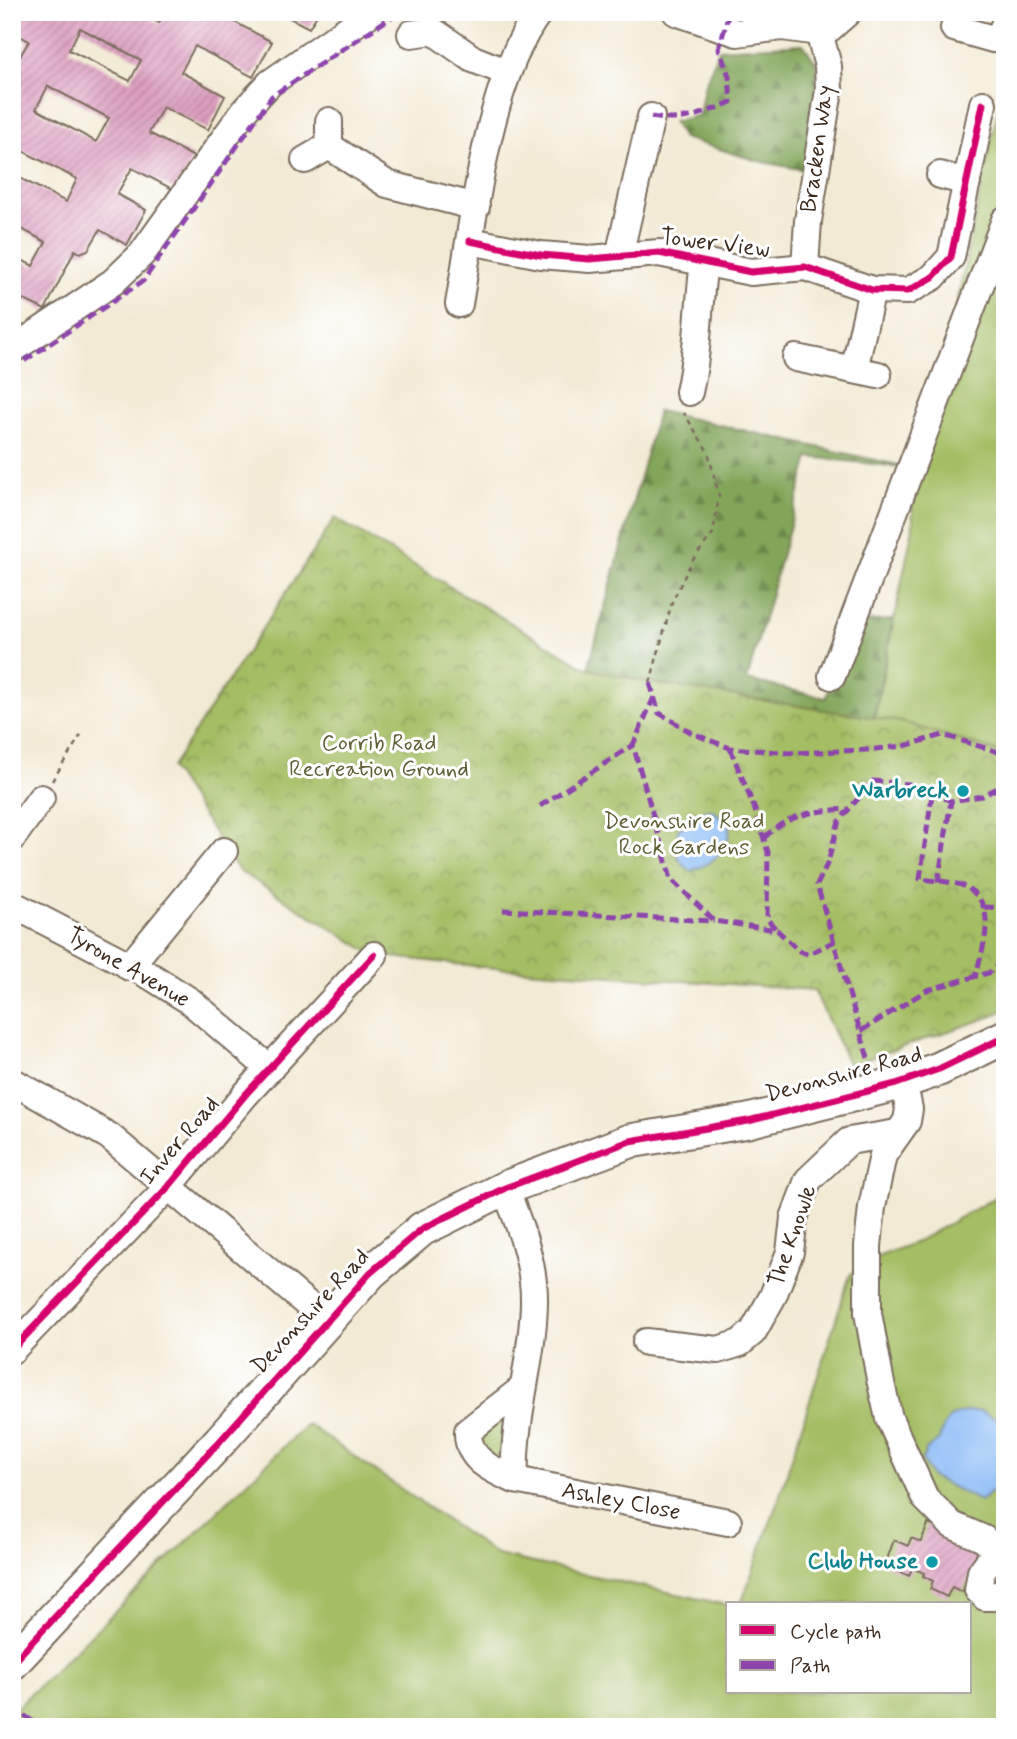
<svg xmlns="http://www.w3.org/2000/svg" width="1017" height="1739" font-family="Mynerve,sans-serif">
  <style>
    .green { fill: #a4be64; stroke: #707441; stroke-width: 2 }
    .forest { fill: url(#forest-firs); stroke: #5f683c; stroke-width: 2 }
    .park { fill: url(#park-crowns); stroke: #707441; stroke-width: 2 }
    .water { fill: #8abbf6; stroke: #62728a; stroke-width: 2 }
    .building { fill: url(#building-hatch); fill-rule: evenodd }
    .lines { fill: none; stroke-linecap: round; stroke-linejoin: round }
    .minor-casing { stroke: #7b6d5e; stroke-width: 30 }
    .major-casing { stroke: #7b6d5e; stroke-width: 37 }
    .path { stroke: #7b6d5e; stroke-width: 2.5; stroke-dasharray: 5 5; stroke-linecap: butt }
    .minor { stroke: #fff; stroke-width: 26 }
    .major { stroke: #fff; stroke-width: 33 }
    .quiet { stroke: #8e44ad; stroke-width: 5; stroke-dasharray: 10 5; stroke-linecap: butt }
    .cycleway-casing { stroke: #fff; stroke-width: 11 }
    .cycleway { stroke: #d6006c; stroke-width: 7 }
    .culture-dot { fill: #0f9aa8; stroke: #fff; stroke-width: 2.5 }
    .labels { text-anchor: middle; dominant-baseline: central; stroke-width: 6; stroke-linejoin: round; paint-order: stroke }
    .street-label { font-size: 23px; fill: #3b2a1e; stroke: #fff }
    .park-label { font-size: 23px; fill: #605e36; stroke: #fff }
    .culture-label { font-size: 23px; font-weight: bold; fill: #0d838f; stroke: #fff; text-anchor: end }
  </style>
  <defs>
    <pattern id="forest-firs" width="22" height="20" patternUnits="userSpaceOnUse" patternTransform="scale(1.75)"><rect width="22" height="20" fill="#83a55a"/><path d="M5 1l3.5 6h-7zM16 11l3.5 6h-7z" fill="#6c874a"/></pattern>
    <pattern id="park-crowns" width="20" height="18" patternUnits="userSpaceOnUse" patternTransform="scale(1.75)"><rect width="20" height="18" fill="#a4be64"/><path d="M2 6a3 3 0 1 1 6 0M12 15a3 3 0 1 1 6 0" fill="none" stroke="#879b52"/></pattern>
    <pattern id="building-hatch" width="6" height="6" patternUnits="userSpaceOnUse" patternTransform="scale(1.75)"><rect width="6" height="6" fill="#dd9ebf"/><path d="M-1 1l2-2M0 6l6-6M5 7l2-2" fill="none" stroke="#b4819b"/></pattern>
  </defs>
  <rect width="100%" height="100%" fill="#fff"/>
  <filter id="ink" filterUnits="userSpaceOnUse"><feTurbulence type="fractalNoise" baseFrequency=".0143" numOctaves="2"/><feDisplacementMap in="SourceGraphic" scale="14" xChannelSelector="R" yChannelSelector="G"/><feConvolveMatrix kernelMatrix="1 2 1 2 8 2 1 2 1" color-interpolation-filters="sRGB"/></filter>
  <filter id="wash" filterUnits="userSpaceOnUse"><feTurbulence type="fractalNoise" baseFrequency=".00686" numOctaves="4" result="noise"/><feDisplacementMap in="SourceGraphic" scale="28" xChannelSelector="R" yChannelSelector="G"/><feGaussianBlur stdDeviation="1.57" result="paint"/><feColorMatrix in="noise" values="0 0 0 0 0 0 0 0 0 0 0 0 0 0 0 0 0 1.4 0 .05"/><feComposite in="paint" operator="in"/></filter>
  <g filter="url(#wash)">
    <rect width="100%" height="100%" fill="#f2ead4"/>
    <g class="green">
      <polygon points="1005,76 1005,754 904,723 874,718 913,527 912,486 926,418 955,312"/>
      <polygon points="1005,1192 1005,1727 12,1727 12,1712 307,1424 497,1555 728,1605 728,1692 970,1692 970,1604 741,1604 780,1495 850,1275 882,1255 916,1242"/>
      <polygon points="523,1388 515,1480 468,1431"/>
    </g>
    <g class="forest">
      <polygon points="803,44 817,64 816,113 805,170 758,161 683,138 673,122 699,115 704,87 719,49"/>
      <polygon points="658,411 910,468 809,457 747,680 826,698 852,622 893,620 874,718 650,683 588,669"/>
    </g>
    <polygon class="park" points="335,518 588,669 650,683 902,722 1005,754 1005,1009 993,1016 849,1065 814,990 483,967 374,955 239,871 171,768"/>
    <g class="water">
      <path d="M713,810L730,827C728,852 713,863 691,871C674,859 675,849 678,830L702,811Z"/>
      <path d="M981,1411L997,1419L1005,1427V1481L980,1501L932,1477L922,1460L926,1450L939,1440C944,1416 956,1410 981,1411Z"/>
    </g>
    <g id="blocks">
      <g class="building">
        <path d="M12,12H139L159,23L165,12H216L272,42L253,77L195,46L181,72L225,96L208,130L163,107L149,133L194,157L176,191L132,168L117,194L146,210L127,245L100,230L88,250L80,253L75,250L45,310L12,294V255L33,266L46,242L12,224V174L66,202L77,179L17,148L12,156V64L15,65L29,41L12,32ZM80,28L141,60L130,81L69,50ZM48,86L109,118L96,142L36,109Z"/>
        <polygon points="278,12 319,12 309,28"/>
        <polygon points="928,1524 974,1540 979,1559 962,1592 952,1587 947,1597 930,1589 933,1581 923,1576 924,1573 912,1568 909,1576 885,1565 894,1540 908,1546 911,1538 921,1542"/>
      </g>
    </g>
  </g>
  <g filter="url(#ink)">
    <use href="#blocks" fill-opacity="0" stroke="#7b6d5e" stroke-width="2"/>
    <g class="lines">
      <g class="minor-casing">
        <g id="minor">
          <polyline points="676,12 737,33 782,27 819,32 830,28 848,12"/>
          <polyline points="954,28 993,39 1000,36 1005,23"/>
          <polyline points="411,34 433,31 473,59 506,72"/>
          <polyline points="329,146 329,121"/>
          <polyline points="305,160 329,146 387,184 476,207"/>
          <polyline points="940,175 967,182"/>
          <polyline points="470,241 541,255 590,259 659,253 751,272 805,267 872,290 908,291 933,277 951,257 983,104"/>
          <polyline points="619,256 651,117"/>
          <polyline points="805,267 808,221 829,90 828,66 819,32"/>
          <path d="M459,304C474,217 487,82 539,12"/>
          <polyline points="12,350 113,282 142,254 244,111 270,83 372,12"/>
          <polyline points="796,358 878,375"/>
          <polyline points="854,370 872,290"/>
          <path d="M689,392C699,349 698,305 704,262"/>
          <polyline points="832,676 1005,220"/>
          <polyline points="12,838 41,798"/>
          <polyline points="12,904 152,977 190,1001 270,1069"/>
          <polyline points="129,967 224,851"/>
          <polyline points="12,1081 109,1136 326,1320"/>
          <polyline points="903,1081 909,1109 907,1121 883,1155 872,1207 868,1246 868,1313 880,1379 889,1418 925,1498 952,1525 984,1539 1005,1561"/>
          <path d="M505,1188C519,1223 535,1264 534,1303C533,1363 512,1420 515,1480L728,1522"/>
          <polyline points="646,1342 718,1350 740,1343 753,1332 773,1296 790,1252 794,1218 808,1180 849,1141 897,1133"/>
          <polyline points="12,1350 170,1185 246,1094 374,955"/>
          <path d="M515,1480C492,1470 467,1460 468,1431L523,1388"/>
          <polyline points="996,1551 981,1572 978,1590 985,1597 993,1597 1005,1591"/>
        </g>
      </g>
      <g class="major-casing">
        <polyline id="major" points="12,1663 220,1441 370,1273 422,1229 505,1188 630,1141 748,1121 896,1084 939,1069 1005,1037"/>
      </g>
      <g class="path">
        <polyline points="650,683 672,602 692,561 713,533 719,496 708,452 684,413"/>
        <polyline points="52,781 81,735"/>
      </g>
      <use href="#minor" class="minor"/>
      <use href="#major" class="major"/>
      <g class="quiet">
        <path d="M651,117C682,123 703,114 731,102L729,76L719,49L729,12"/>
        <polyline points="12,369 143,281 272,96 399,12"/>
        <polyline points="650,683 659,713 694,734 730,748 790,753 866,750 904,746 943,735 1005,754"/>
        <polyline points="654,697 633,745 671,879 714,921 777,930 799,951 808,954 835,941"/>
        <polyline points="730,748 754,807 768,852 767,919 777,930"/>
        <path d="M932,795L920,879C934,881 958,881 969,889C999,908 982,951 975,977"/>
        <polyline points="540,806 633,745"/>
        <path d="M764,838C789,813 815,811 849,809"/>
        <polyline points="938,882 951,801"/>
        <polyline points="984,907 1005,908"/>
        <polyline points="503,910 714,921"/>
        <polyline points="861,1031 927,990 988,973 1005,961"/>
        <polyline points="868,1058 817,885 828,862 839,821 873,781 909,784 951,801 982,796 1005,784"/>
        <polyline points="12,1707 41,1727"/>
      </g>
      <g class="cycleway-casing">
        <g id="cycleway">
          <polyline points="470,241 541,255 590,259 659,253 751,272 805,267 872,290 908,291 933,277 951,257 983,104"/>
          <polyline points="12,1350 170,1185 246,1094 374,955"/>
          <polyline points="12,1663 220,1441 370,1273 422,1229 505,1188 630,1141 748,1121 896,1084 939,1069 1005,1037"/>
        </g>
      </g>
      <use href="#cycleway" class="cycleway"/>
    </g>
  </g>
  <g class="culture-dot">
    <circle cx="963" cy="791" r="7"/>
    <circle cx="932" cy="1562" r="7"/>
  </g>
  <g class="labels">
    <g class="street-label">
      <text transform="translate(818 149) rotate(-82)">Bracken Way</text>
      <text transform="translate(715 244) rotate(7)">Tower View</text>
      <text transform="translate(128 968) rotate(30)">Tyrone Avenue</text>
      <text transform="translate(844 1075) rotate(-15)">Devonshire Road</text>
      <text transform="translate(180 1141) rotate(-49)">Inver Road</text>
      <text transform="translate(793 1236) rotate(-71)">The Knowle</text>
      <text transform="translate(311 1312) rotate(-47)">Devonshire Road</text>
      <text transform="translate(621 1502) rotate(11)">Ashley Close</text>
    </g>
    <g class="park-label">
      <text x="379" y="744">Corrib Road<tspan x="379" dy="26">Recreation Ground</tspan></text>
      <text x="684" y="822">Devonshire Road<tspan x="684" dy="26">Rock Gardens</tspan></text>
    </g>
    <g class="culture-label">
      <text x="949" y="791">Warbreck</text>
      <text x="918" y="1562">Club House</text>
    </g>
  </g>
  <rect width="1017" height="1739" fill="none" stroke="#fff" stroke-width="42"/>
  <rect x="726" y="1602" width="245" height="91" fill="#ffffff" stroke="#b1aaa5" stroke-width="2"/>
  <rect x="740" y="1625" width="35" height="10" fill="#d6006c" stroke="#b1aaa5" stroke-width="2"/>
  <text x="790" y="1638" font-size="21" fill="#3b2a1e">Cycle path</text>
  <rect x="740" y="1660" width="35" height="10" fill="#8e44ad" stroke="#b1aaa5" stroke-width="2"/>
  <text x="790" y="1672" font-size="21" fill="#3b2a1e">Path</text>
</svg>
